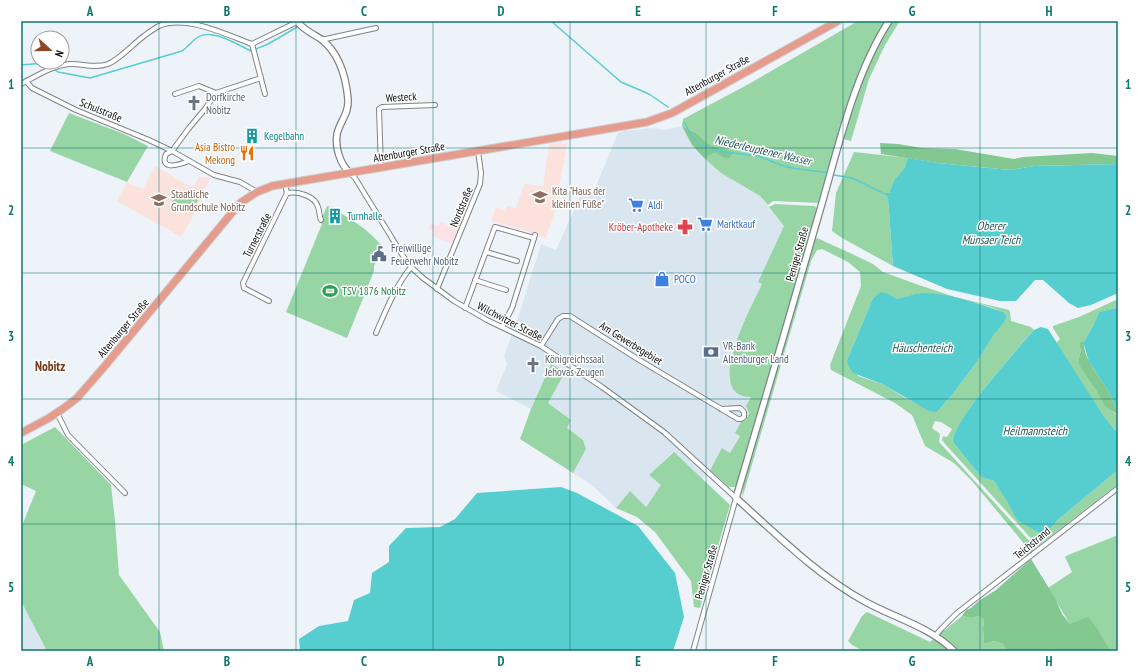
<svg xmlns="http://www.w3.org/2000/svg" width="1139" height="672" font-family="'PT Sans Narrow',sans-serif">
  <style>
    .built { fill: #d9e6f0 }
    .industrial { fill: #fce1e5 }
    .education { fill: #fce2dd }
    .green { fill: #98d5a4; fill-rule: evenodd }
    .forest { fill: #82c890 }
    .water { fill: #56cecf }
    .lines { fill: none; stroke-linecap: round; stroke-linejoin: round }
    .stream { stroke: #56cecf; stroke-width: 1.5 }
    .minor-casing { stroke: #7e8488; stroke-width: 6 }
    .tertiary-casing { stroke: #7e8488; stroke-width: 8 }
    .primary-casing { stroke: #cececf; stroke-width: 9 }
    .minor { stroke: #fff; stroke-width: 4 }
    .tertiary { stroke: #fff; stroke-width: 5.5 }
    .primary { stroke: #e69c8c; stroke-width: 7 }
    .grid { fill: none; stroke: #0f766e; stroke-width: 1; stroke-opacity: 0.55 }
    .labels { text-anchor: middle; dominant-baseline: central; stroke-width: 3; stroke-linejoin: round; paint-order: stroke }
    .street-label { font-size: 11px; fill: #0a0c0d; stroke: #fff }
    .worship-label { font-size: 11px; fill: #5b616d; stroke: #fff; text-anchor: start }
    .culture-label { font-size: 11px; fill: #0d838f; stroke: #fff; text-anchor: start }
    .food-label { font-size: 11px; fill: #c56008; stroke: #fff; text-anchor: end }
    .education-label { font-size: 11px; fill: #785e54; stroke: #fff; text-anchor: start }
    .shop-label { font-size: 11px; fill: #366cbe; stroke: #fff; text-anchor: start }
    .health-label { font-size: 11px; fill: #be3a42; stroke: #fff; text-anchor: end }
    .service-label { font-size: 11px; fill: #4e5e75; stroke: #fff; text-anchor: start }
    .leisure-label { font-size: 11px; fill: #27864d; stroke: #fff; text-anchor: start }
    .water-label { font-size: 12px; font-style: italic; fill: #275a5b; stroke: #fff }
    .quarter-label { font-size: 13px; font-weight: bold; fill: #783819; stroke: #fff }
    .neatline { fill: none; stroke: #0f766e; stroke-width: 1.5 }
    .grid-label { font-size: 13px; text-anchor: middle; font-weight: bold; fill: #0f766e }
  </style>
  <rect width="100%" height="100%" fill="#edf3f9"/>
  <g class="built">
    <polygon points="682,126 692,145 705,159 721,173 760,196 784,226 758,282 762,284 732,354 729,382 751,397 749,413 746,420 735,433 740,435 730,453 722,449 703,479 673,452 649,475 662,485 645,507 630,491 616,508 592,485 573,473 586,449 567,428 571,420 548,403 564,371 551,364 531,409 496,391 507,364 504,356 517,321 541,244 556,250 582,192 593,193 618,133 623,131 653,128 665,130"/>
    <polygon points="21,601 39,634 47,651 21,651"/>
  </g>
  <polygon class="industrial" points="440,222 461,231 455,245 433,236 434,232 428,229 431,223 438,226"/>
  <g class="education">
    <polygon points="562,142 563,144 567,143 559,187 563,188 546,238 532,234 531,232 491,221 496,207 504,211 507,206 516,208 524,184 543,186 549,144"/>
    <polygon points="155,166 191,187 194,186 199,177 202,178 203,177 211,178 202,193 205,195 181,237 117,201 127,182 143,189"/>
  </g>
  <g class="green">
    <polygon points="858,21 900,21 885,45 869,79 851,141 839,138 820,203 773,201 768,205 760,196 721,173 705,159 710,155 715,153 724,158 732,151 719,148 710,145 696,133 682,126 683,119 747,85"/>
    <polygon points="69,113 124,134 148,146 127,182 50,151"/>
    <polygon points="854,152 908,158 904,169 894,180 889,193 884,194 888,198 893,266 842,238 832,231 836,193"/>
    <polygon points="188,193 199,199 191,212 172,202 176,195"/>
    <path d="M775,204L814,206L816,207L818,209L737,487H729L710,470L722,448L730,453L740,436L735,433L741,422L746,420L749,413L746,406L751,397C701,397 753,304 762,284L758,282L784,226L769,207Z"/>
    <path d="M327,206L331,207C348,218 371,230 382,247L374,254L377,260L374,266V271L347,338L286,312L322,224L320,222Z"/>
    <path d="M817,238L850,253L873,264L883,272L916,284L955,297L1009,310L1010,312L1011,321L1031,327L1034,330C1019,346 950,425 953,442L981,477L994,481L1007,500L1048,531L1060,518L1118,470V484L1038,546L946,445L942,440L943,436L947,437L952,429L941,422L935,421L932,428L940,434L939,442L1035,547L1032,553L1025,556V547L1022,541L972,481L954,463L925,446L912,415L895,403L831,370L830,365L861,286L860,272L848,262L822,249L817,250L811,261L742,499L743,489L747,471L811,253L815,239ZM920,293C935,294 1001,305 1007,316L1005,321L993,334L976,363L952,395L937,412L905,398L882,384L858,376L847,360L873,298L889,294L897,299Z"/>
    <polygon points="1118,299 1118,310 1116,308 1099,312 1093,326 1084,342 1080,342 1079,346 1081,350 1078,362 1096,390 1114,413 1118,415 1118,434 1103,415 1056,343 1060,339 1053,328 1053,326 1079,317"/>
    <polygon points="551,364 565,372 548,403 571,420 567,428 583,440 586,449 573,473 520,439 531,409"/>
    <polygon points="55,427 111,485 115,521 119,575 160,632 164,651 47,651 21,601 21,528 36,491 21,484 21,445"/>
    <polygon points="674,452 730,505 700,608 694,607 691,581 655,532 637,517 616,508 630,491 646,507 661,485 649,475"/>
    <polygon points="1118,535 1118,651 1111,651 1099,631 1070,624 1048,588 1072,572 1065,557 1068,555"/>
    <polygon points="867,612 930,642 962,616 971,618 979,616 984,620 983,628 984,644 994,641 1003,644 1007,651 863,651 852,645 848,641 862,616"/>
  </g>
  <g class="forest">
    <polygon points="682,126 696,133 710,145 719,148 732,151 732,155 729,158 724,158 715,153 710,155 705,159 692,145"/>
    <polygon points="880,143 898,144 922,148 955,149 1014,159 1023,157 1092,153 1118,156 1118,164 1034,166 1010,170 938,163 881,154"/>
    <path d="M1080,342H1084C1083,359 1099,375 1107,389C1111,396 1114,404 1118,411V415L1105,406L1096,390L1081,368L1078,362L1081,350L1079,346Z"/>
    <polygon points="1031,559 1055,598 1062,614 1070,624 1088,617 1099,631 1111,651 1007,651 1003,644 994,641 984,644 983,628 984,620 979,616 971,618 962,616 966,610 971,608 980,600 996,590"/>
  </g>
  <g class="water">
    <polygon points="908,158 938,163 1010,170 1034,166 1118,164 1118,293 1091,305 1078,308 1069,303 1043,280 1035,280 1016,301 1000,301 947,289 893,266 888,198 883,193 889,193 894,180 904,169"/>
    <path d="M881,292L889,294L897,299C905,297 913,294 921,293C946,292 980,304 1003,312L1007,316L1005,321L994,334L976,363L952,395L937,412L929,411L882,384L853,373L848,365L847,360L873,298Z"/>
    <polygon points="1116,308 1118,310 1118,411 1107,389 1089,362 1084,345 1084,342 1093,326 1099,312"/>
    <path d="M1041,327L1048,329L1103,415L1118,434V470L1060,518L1048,531L1041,534L1017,520L1007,501L994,481L981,477L953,442C950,424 1019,347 1034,330Z"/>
    <polygon points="561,487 577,493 638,526 675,573 684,617 673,651 300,651 299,639 319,626 348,621 354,600 370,593 372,573 389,562 389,546 406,528 440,527 455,519 477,493"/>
  </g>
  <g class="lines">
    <g class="stream">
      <polyline points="551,21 621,82 649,94 668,107"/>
      <path d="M21,65L45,63L58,72L90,78L182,51C188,47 192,41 198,37C212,28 238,45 251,51L268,44L299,26"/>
      <path d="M684,122C688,129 692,138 698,143C709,152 743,154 758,156C765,158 776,164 784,166C798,170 813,170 827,173"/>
      <polyline points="834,175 852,178 883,193"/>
    </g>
    <g class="minor-casing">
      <g id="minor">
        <polyline points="321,40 376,28"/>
        <polyline points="252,44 265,94"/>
        <polyline points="26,81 32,88 76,110 149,140 172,151 214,175 240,182 257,192"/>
        <path d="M21,84C37,76 51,66 69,64C81,63 95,69 108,64C120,59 133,44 144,36C148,33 153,29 159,26C185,14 227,35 252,44L297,22"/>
        <polyline points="216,93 261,78"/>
        <polyline points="175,94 199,86 216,93"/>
        <path d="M189,161C181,164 159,172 166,154L172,151L189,128L205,109L216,93"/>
        <polyline points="381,168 379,109 382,107 435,105"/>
        <polyline points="350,173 355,178 403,256 411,267 423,278 454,301 487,320 541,346 602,387 664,432 736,498 693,651"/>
        <path d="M287,193C298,191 315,196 318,207C320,212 319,216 321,220"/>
        <polyline points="486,252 517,261"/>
        <polyline points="475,280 506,290"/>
        <polyline points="437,289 480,184 481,173 478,151"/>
        <polyline points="269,301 244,288 243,283 287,193 285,184"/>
        <polyline points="465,308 495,227 534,238"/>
        <polyline points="502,327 512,308 535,235"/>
        <path d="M376,333C386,310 395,287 411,267"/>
        <polyline points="541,346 558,319 563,316 570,316 636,358 738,419 741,419 744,417 744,412 740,408 721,409"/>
        <polyline points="57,413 68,435 125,493"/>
        <polyline points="935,636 942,628 957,613 1118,488"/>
      </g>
    </g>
    <g class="tertiary-casing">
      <g id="tertiary">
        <path d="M297,21C302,29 313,34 321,39C339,53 346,77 348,99C349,114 340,121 337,134C335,148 340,164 350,173"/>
        <path d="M889,21C853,76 837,153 818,217C791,311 764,404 736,498C776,534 817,575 864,601C894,618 929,626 954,651"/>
      </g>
    </g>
    <g class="primary-casing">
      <polyline id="primary" points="21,433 49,418 64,408 77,398 104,367 240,203 257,192 272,186 647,122 672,113 838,21"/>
    </g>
    <use href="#minor" class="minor"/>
    <use href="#tertiary" class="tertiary"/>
    <use href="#primary" class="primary"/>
  </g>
  <path class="grid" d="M159,21V651M296,21V651M433,21V651M570,21V651M706,21V651M843,21V651M980,21V651M21,148H1118M21,273H1118M21,399H1118M21,524H1118"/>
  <defs>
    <g id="church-bare" transform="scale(1.2)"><path d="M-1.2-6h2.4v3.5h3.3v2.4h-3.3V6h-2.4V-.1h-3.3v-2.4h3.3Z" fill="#6b7280" stroke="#fff" stroke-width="2.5" paint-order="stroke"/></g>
    <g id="building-bare" transform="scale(1.2)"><path d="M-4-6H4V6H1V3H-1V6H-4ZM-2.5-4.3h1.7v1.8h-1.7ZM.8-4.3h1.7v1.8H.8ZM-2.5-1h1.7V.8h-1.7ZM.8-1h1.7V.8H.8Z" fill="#0f9aa8" stroke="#fff" stroke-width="2.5" paint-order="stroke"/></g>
    <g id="restaurant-bare" transform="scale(1.2)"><path d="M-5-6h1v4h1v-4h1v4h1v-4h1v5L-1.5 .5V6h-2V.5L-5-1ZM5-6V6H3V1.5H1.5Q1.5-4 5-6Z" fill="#e8710a" stroke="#fff" stroke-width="2.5" paint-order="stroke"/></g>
    <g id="school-bare" transform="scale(1.2)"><path d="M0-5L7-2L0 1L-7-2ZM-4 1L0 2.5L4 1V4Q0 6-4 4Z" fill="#8d6e63" stroke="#fff" stroke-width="2.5" paint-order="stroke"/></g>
    <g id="supermarket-bare" transform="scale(1.2)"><path d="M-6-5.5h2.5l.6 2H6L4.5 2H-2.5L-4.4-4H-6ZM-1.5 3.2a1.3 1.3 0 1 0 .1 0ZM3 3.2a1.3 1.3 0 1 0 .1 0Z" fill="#3f7fe0" stroke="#fff" stroke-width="2.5" paint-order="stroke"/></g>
    <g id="pharmacy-bare" transform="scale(1.2)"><path d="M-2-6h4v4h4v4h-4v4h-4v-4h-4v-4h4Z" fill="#e0444e" stroke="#fff" stroke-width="2.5" paint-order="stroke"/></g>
    <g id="civic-bare" transform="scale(1.2)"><path d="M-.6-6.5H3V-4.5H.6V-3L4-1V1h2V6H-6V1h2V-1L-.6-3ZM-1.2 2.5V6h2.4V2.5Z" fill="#5c6f8a" stroke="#fff" stroke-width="2.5" paint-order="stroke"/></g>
    <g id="shop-bare" transform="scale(1.2)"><path d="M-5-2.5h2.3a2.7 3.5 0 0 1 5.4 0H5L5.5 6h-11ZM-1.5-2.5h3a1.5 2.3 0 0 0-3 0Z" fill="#3f7fe0" stroke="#fff" stroke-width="2.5" paint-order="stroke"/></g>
    <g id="stadium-bare" transform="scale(1.2)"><path d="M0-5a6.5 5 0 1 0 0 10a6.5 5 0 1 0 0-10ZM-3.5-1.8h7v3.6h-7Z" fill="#2e9e5b" stroke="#fff" stroke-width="2.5" paint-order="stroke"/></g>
    <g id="bank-bare" transform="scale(1.2)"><path d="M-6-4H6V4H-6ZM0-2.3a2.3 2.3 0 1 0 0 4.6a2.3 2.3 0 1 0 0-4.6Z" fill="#5c6f8a" stroke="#fff" stroke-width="2.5" paint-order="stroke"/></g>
  </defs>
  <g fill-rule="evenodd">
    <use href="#church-bare" x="194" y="103"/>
    <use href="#building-bare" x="252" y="136"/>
    <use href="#restaurant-bare" x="247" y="153"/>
    <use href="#school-bare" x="540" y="197"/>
    <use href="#school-bare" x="159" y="200"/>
    <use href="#supermarket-bare" x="636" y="205"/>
    <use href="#building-bare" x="335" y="216"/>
    <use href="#supermarket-bare" x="705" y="224"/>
    <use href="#pharmacy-bare" x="685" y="227"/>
    <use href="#civic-bare" x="379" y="254"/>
    <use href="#shop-bare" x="662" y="279"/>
    <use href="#stadium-bare" x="330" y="291"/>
    <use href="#bank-bare" x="711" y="352"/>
    <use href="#church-bare" x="533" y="365"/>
  </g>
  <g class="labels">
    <g class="street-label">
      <text transform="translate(717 75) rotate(-29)">Altenburger Straße</text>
      <text transform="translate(401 97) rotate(-4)">Westeck</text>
      <text transform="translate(101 110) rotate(22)">Schulstraße</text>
      <text transform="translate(409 152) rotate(-10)">Altenburger Straße</text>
      <text transform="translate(461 207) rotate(-67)">Nordstraße</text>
      <text transform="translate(257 235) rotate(-63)">Turnerstraße</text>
      <text transform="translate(797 254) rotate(-74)">Peniger Straße</text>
      <text transform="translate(510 321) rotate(27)">Wilchwitzer Straße</text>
      <text transform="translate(123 328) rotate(-50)">Altenburger Straße</text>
      <text transform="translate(631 343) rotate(32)">Am Gewerbegebiet</text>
      <text transform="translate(1032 543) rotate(-39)">Teichstrand</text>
      <text transform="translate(706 572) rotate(-74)">Peniger Straße</text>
    </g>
    <g class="worship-label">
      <text x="206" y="97">Dorfkirche<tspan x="206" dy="13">Nobitz</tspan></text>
      <text x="545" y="359">Königreichssaal<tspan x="545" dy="13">Jehovas Zeugen</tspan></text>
    </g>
    <g class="culture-label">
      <text x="264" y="136">Kegelbahn</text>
      <text x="347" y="216">Turnhalle</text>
    </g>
    <g class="food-label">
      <text x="235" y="147">Asia Bistro<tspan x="235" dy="13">Mekong</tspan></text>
    </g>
    <g class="education-label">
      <text x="552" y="191">Kita "Haus der<tspan x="552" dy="13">kleinen Füße"</tspan></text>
      <text x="171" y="194">Staatliche<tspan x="171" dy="13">Grundschule Nobitz</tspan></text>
    </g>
    <g class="shop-label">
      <text x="648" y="205">Aldi</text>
      <text x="717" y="224">Marktkauf</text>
      <text x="674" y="279">POCO</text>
    </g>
    <g class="health-label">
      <text x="673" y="227">Kröber-Apotheke</text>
    </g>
    <g class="service-label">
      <text x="391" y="248">Freiwillige<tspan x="391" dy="13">Feuerwehr Nobitz</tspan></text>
      <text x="723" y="346">VR-Bank<tspan x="723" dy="13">Altenburger Land</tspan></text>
    </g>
    <g class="leisure-label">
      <text x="342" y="291">TSV 1876 Nobitz</text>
    </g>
    <g class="water-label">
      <text transform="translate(763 150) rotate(13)">Niederleuptener Wasser</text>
      <text x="991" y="225">Oberer<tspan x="991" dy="14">Münsaer Teich</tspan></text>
      <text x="922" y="347">Häuschenteich</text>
      <text x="1035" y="430">Heilmannsteich</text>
    </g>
    <g class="quarter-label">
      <text x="50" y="366">Nobitz</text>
    </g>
  </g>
  <rect width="1139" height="672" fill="none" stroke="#ffffff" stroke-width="44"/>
  <g transform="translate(50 50) rotate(111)"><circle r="19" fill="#ffffff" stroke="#9d9e9e"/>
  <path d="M0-3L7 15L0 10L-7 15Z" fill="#8e4624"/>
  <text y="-6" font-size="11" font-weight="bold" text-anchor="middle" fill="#0a0c0d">N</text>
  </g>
  <rect x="22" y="22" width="1095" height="628" class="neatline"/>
  <g class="grid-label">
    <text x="90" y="16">A</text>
    <text x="227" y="16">B</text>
    <text x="364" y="16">C</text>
    <text x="501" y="16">D</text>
    <text x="638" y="16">E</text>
    <text x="775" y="16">F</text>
    <text x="912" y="16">G</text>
    <text x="1049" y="16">H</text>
    <text x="11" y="89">1</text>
    <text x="1128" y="89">1</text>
    <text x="11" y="215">2</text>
    <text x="1128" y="215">2</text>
    <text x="11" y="341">3</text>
    <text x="1128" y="341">3</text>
    <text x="11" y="466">4</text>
    <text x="1128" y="466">4</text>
    <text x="11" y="592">5</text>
    <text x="1128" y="592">5</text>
    <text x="90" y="666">A</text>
    <text x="227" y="666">B</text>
    <text x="364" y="666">C</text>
    <text x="501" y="666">D</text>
    <text x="638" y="666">E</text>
    <text x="775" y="666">F</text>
    <text x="912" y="666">G</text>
    <text x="1049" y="666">H</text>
  </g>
</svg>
